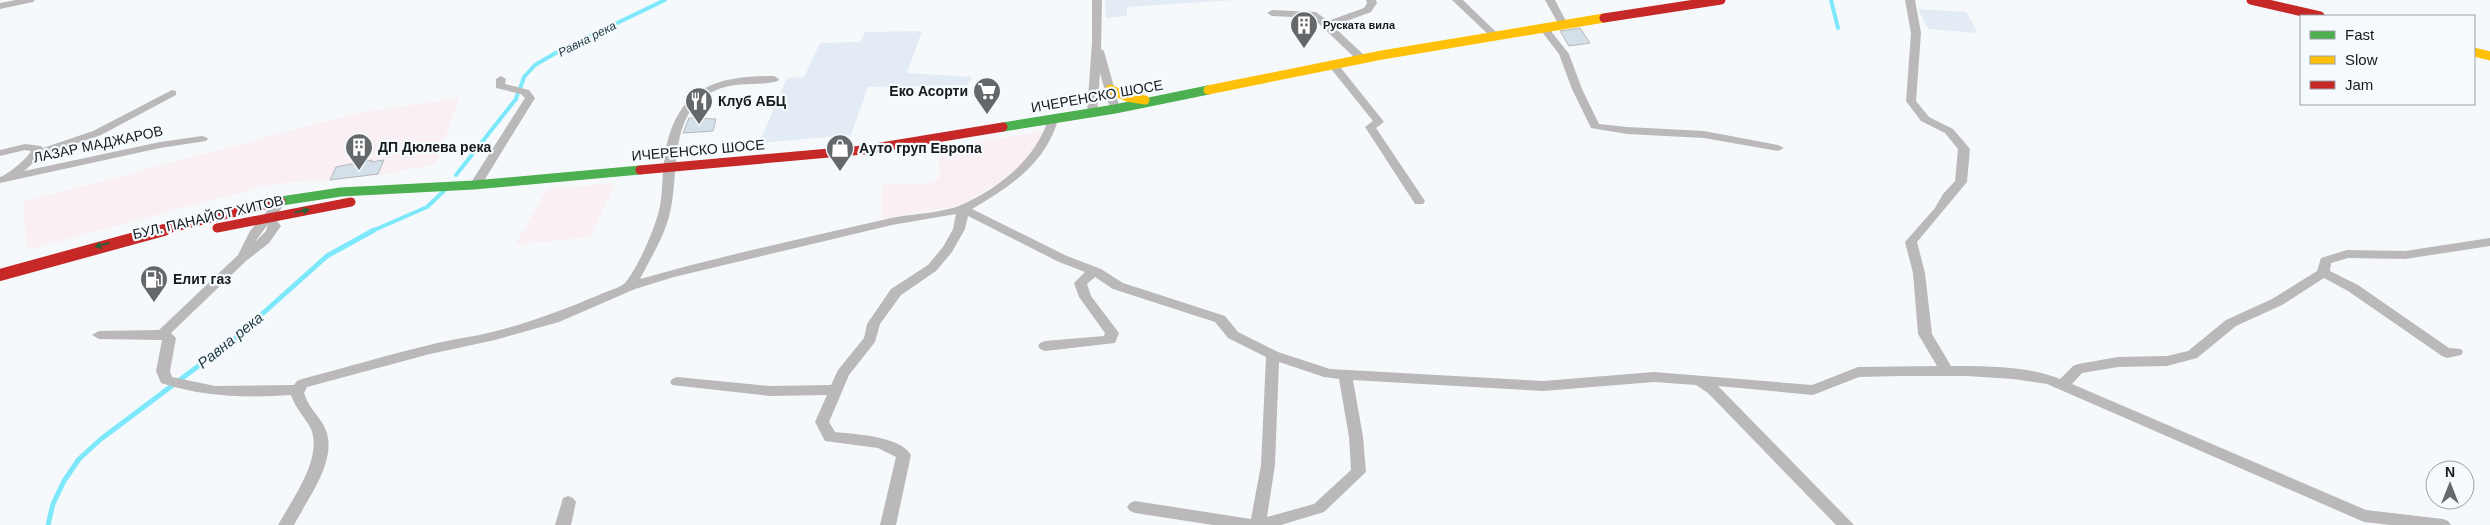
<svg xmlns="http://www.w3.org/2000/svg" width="2490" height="525" font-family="Arial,sans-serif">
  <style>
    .built { fill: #e3ecf5 }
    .industrial { fill: #faf0f3 }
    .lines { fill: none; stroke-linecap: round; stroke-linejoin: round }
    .stream-far1 { stroke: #7ee8fb; stroke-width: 4 }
    .stream { stroke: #7ee8fb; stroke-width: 5 }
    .building { fill: #d4e0e9; stroke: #b5b8bb }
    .street { fill: #bab8b9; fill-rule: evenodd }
    .fast { stroke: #4caf50; stroke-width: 9 }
    .slow { stroke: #ffc107; stroke-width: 9 }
    .jam-far1 { stroke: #c62828; stroke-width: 9 }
    .jam { stroke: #c62828; stroke-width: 12 }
    .oneway { fill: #2f5d34 }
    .labels { text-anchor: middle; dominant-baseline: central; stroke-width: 4.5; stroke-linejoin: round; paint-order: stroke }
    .far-poi-label { font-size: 11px; font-weight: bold; fill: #171a1d; stroke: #f4fafe; text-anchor: start }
    .far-water-label { font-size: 12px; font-style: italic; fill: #1f373d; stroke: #f4fafe }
    .poi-label { font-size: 14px; font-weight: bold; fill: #171a1d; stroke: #f4fafe; text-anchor: start }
    .street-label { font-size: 14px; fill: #171a1d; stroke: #f4fafe }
    .water-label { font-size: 15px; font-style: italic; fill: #1f373d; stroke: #f4fafe }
  </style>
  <rect width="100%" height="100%" fill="#f6f9fc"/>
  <g class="built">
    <polygon points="1105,0 1235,0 1127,7 1127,16 1106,18"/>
    <polygon points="1918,9 1966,12 1978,33 1928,29"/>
    <polygon points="922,31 907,73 972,77 968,85 868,87 851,135 759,143 787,78 804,77 820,43 860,42 865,32"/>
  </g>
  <g class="industrial">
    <polygon points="459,98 436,164 382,175 272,184 27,250 23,202 357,113"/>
    <polygon points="1045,131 1026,161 999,183 961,205 881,219 882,185 934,183 940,176 938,148"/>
    <polygon points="615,183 591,237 515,245 547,189"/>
  </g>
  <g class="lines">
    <g class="stream-far1">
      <polyline points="1831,0 1838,28"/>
      <polyline points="520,89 524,77 535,65 561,50 665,0"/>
      <polyline points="456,175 516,99 518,93"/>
      <polyline points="372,231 427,207 446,189"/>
    </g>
    <polyline class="stream" points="48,525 53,504 64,481 79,459 101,439 233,340 327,256 374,230"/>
  </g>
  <g class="building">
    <polygon points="1580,28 1590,43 1569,46 1560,31"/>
    <polygon points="689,118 716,119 713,131 683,133"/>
    <polygon points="372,160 371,162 384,160 378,174 330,180 336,167"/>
  </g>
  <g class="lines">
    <g class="street">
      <polygon points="16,0 35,0 33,2 0,9 0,3"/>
      <polygon points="1092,0 1102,0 1101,49 1104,51 1120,109 1115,112 1110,109 1100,73 1097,113 1092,116 1087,113 1092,42"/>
      <polygon points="1366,0 1376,0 1377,3 1371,12 1333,26 1366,57 1366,61 1358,61 1313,18 1272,16 1267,13 1272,10 1316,12 1328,21 1364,8 1367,3"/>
      <polygon points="1452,0 1463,0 1497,33 1497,37 1491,37"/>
      <polygon points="1545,0 1555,0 1568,25 1566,27 1560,27"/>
      <path d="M1905,0H1915L1921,33L1916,101L1929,117L1953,129L1970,149L1967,182L1917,242L1925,273L1932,334L1951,366C1984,366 2030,366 2060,379L2073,366L2078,364L2118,357L2167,356L2188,351L2226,320L2272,299L2317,271L2321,258L2347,250L2405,251L2490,238V246L2405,259L2348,258L2331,263L2330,271L2358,285L2449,348L2461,349L2463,352L2461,355L2447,358L2442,356L2348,291L2324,278L2282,305L2236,326L2197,358L2167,366L2118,367L2082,373L2072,384L2366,510L2443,519L2448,521L2451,525H2390L2364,522L2047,384L2013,379L1967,376H1901L1859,377L1813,395L1718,386L1854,525H1836L1708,393L1696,385L1654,382L1543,391L1353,380L1363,437L1366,472L1324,512L1281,525H1213L1135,513L1130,511L1127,507L1130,503L1135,501L1251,519L1261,465L1266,357L1228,338L1215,322L1113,289L1095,277L1087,284L1091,296L1119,333L1115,343L1045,351L1040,349L1038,346L1040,343L1045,341L1104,336L1105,333L1079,297L1074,283L1085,272L1059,262L968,216L965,229L952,252L936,271L901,295L880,324L875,342L849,375L829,422L835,432C854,434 901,436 911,455L896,525H880L896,457L878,448L825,441L815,422L827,395L770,396L672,385L670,382L672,379L677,377L770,386L831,385L838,370L864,338L867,324L891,289L928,265L943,247L953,229L956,214L892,225L674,277L635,289L559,322L495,340L430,354L307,387L304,393L306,398C310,409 320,417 325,428C339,459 308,498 294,525H278C292,500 323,458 311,429C305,417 295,408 291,395C246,398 204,397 161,383L156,371L162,340L99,339L92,335L99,331L159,330L238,255L250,231L278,198L282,197L288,201L274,217L281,226L269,243L246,261L171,333L176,338L170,371L172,377L215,386L294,385L297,381L302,379C344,368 387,355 429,345C451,339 474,337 496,331C532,322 565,309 599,295C606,291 621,288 626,282C639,265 656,227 660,206C663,189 662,171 665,154C677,88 714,76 774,76L779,79L778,81C756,87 738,80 714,91C666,113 681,176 669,217C663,239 650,259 640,279C721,256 804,238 887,219C907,214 944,213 961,205C999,188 1035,160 1048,120L1053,117L1058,120C1045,164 1010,187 972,209L1067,256L1101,269L1123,283L1225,316L1238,332L1278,352L1330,369L1543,381L1654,372L1812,385L1858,367L1937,366L1918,334L1913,273L1905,242L1935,208L1943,194L1955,181L1958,149L1945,133L1921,121L1906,101L1911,33ZM268,224L266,231L255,242ZM1279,362L1324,377L1339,379L1349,437L1351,470L1314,504L1267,517L1275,465Z"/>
      <polygon points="1544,25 1547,26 1569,54 1582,89 1599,124 1627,127 1704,131 1778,145 1784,148 1778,151 1704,138 1627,134 1591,128 1572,89 1559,54 1539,28"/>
      <polygon points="1333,62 1337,63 1384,122 1376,128 1425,201 1423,204 1415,204 1365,127 1373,121 1328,65"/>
      <polygon points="501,76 506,79 505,84 529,90 535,98 482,184 476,187 470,184 525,98 521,94 496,88 496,79"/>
      <path d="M172,90L176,91V95L101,135L41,156L24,171L160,142L202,136L206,137L208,139L206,141L160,148L0,183V177C7,175 28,158 31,151L25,150L0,156V150L25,144L41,146L43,148L93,131Z"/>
      <polygon points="568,496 573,498 576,502 571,525 555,525 563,498"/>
    </g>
    <g class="fast">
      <polyline points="1003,127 1115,109 1208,90"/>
      <polyline points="281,201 341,192 474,185 640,170"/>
    </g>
    <g class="slow">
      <polyline points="2474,52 2490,56"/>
      <polyline points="1110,89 1127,97 1145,100"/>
      <polyline points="1208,90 1382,55 1604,18"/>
    </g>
    <g class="jam-far1">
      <polyline points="2251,0 2320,16"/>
      <polyline points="1604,18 1721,0"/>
      <polyline points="640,170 863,150 1003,127"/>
      <polyline points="217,228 351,202"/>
      <polyline points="159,231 281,201"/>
    </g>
    <polyline class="jam" points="0,275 164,230"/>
  </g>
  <defs><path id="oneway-solid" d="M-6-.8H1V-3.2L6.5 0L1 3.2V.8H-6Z" transform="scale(1.25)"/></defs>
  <g class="oneway">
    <use href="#oneway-solid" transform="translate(302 211) rotate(-11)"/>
    <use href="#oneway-solid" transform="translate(102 245) rotate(165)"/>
  </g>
  <defs>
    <g id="building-pin" transform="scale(1.4375)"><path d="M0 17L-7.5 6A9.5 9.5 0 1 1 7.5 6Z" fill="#65686b" stroke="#f4fafe"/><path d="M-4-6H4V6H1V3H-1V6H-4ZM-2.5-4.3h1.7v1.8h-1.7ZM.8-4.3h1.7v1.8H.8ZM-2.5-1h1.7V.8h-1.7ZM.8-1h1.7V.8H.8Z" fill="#fff"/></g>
    <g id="supermarket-pin" transform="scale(1.4375)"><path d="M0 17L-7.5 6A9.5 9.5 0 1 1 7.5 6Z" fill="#65686b" stroke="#f4fafe"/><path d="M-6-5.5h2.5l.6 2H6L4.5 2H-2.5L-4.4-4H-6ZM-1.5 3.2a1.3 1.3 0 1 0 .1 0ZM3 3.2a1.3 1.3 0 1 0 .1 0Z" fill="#fff"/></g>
    <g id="restaurant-pin" transform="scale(1.4375)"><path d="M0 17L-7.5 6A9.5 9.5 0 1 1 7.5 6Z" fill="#65686b" stroke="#f4fafe"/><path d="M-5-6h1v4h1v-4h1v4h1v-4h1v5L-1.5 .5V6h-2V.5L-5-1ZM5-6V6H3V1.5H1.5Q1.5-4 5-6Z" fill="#fff"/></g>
    <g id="shop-pin" transform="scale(1.4375)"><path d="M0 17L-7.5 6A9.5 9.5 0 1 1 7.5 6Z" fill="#65686b" stroke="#f4fafe"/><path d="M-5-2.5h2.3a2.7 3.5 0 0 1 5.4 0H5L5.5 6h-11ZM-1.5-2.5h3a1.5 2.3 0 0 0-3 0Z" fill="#fff"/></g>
    <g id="fuel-pin" transform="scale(1.4375)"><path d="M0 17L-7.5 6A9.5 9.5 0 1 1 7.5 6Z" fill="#65686b" stroke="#f4fafe"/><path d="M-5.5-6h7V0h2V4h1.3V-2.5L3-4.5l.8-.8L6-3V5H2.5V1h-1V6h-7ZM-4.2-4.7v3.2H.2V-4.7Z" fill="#fff"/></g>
  </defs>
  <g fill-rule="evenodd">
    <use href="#building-pin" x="1304" y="25"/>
    <use href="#supermarket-pin" x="987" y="91"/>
    <use href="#restaurant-pin" x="699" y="101"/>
    <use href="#building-pin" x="359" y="147"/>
    <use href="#shop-pin" x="840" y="148"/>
    <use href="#fuel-pin" x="154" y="279"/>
  </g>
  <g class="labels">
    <g class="far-poi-label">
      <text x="1323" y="25">Руската вила</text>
    </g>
    <g class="far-water-label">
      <text transform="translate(587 39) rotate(-27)">Равна река</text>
    </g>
    <g class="poi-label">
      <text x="968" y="91" text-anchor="end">Еко Асорти</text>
      <text x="718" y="101">Клуб АБЦ</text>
      <text x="378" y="147">ДП Дюлева река</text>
      <text x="859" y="148">Ауто груп Европа</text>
      <text x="173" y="279">Елит газ</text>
    </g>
    <g class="street-label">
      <text transform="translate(1097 96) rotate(-10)">ИЧЕРЕНСКО ШОСЕ</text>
      <text transform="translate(98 144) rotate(-12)">ЛАЗАР МАДЖАРОВ</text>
      <text transform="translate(698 150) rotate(-5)">ИЧЕРЕНСКО ШОСЕ</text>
      <text transform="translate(208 217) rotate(-13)">БУЛ. ПАНАЙОТ ХИТОВ</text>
    </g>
    <g class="water-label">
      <text transform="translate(230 340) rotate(-39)">Равна река</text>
    </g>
  </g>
  <rect x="2300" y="15" width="175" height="90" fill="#f4fafe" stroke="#9ca0a4"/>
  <rect x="2310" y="31" width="25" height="8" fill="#4caf50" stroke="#9ca0a4"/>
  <text x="2345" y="40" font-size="15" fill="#171a1d">Fast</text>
  <rect x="2310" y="56" width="25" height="8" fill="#ffc107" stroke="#9ca0a4"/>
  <text x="2345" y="65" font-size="15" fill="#171a1d">Slow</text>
  <rect x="2310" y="81" width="25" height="8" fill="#c62828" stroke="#9ca0a4"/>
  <text x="2345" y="90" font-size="15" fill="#171a1d">Jam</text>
  <g transform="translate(2450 485)"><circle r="24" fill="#f4fafe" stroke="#9ca0a4"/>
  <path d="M0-4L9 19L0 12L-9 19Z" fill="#65686b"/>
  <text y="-8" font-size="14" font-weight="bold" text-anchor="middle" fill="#171a1d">N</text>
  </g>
</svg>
